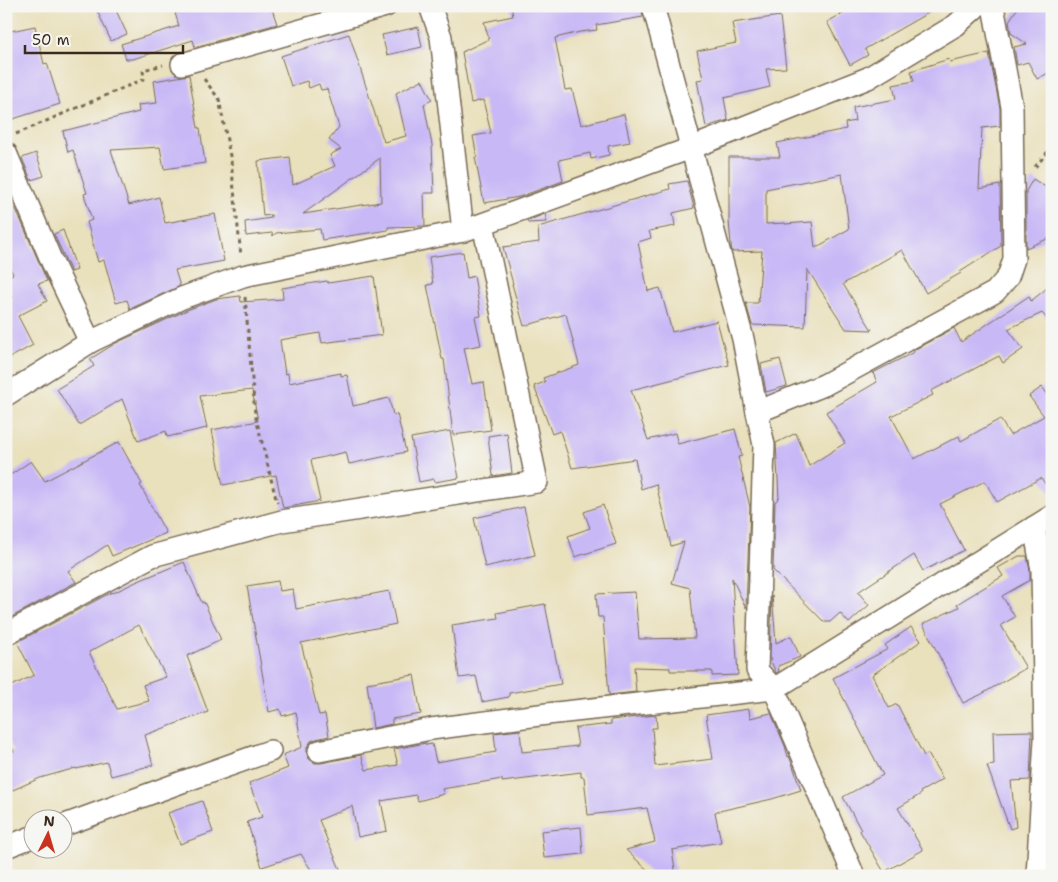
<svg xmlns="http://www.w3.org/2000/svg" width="1058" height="882" font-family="'Shantell Sans',sans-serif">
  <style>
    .building { fill: #c8b8f6; fill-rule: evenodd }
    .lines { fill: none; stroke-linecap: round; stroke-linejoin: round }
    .minor-casing { stroke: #786a55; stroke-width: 24 }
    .path { stroke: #786a55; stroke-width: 3; stroke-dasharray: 4 4; stroke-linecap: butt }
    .minor { stroke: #fff; stroke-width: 21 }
  </style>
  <rect width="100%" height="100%" fill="#f6f6f2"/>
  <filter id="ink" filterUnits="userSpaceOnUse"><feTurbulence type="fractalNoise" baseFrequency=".02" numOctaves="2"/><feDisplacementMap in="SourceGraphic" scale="10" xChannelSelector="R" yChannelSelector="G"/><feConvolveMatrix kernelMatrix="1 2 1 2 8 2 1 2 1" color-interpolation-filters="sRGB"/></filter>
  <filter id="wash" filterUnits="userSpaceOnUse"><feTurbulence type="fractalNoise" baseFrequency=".0096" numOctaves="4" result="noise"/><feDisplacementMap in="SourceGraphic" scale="20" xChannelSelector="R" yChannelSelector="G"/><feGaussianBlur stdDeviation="1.12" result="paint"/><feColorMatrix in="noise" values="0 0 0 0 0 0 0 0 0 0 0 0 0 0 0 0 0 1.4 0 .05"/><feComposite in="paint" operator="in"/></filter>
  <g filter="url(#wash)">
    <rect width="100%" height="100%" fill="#e9e0bc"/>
    <g id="blocks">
      <g class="building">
        <polygon points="95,6 114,6 127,34 111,41"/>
        <polygon points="196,6 271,6 277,24 195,47 193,40 133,59 126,59 121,44 179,26 175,13"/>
        <polygon points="511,6 641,6 643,17 596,25 597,30 580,32 555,38 565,90 572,89 581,125 624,114 630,142 608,146 609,155 591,159 590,153 559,160 563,181 519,197 484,203 475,157 477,157 473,136 491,133 483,100 471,103 462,52 489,39 484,22 513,16"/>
        <polygon points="856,6 940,6 865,49 868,55 850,65 827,22"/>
        <polygon points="1019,6 1052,6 1052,71 1037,79 1028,62 1017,65 1014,47 1027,44 1011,33 1009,21"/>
        <polygon points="780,16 786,68 766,69 770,87 724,98 728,120 706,127 697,80 703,79 697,51 736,43 732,23"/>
        <polygon points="35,26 44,64 47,63 60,104 10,120 6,109 6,32"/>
        <polygon points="418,27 422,47 387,55 382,35"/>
        <path d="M349,34L384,142L406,136L396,93L422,80L432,100L424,104L432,145L434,193H424L425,226L388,227V230L322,240L320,229L276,233L273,236L272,233L246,236L245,222L271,218V215L263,216L258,161L290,157L293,185L335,166L330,155L341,149L329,140L339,127L327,89L321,90L319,84L309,88L307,81L291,86L281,56ZM380,158L381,202L303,214Z"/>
        <path d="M989,53L1000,108V126L982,128L979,189L1000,185L1001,246L960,272L961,273L926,293L902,250L843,284L872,330L846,329L807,269L805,327L752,325L746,303H758L762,251L732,252L731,245L729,221V157H780L777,143L846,129L845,123L855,121L853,107L896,99L893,85L914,81L911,71L949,59L950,62ZM842,174L849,229L815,248L812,222L785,224V223L766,224V189Z"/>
        <polygon points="189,75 198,128 200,128 205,163 164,169 160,147 111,150 129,205 159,197 165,223 215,214 224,261 175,270 180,286 130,309 127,300 116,303 104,260 98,262 87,222 92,220 84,194 87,193 73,150 68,152 63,131 139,112 138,105 157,103 154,81"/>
        <polygon points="36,153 44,176 31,180 22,158"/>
        <polygon points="1033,179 1052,191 1052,237 1026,248 1026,191"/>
        <polygon points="687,181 694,208 673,213 675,226 649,231 651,238 638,242 648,291 660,288 672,332 717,321 729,365 631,390 648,440 675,433 678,444 735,429 742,456 738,457 750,507 746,608 732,578 738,675 712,676 712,671 670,671 670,668 634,667 636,692 609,695 603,617 598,617 596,594 635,592 639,639 695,638 690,588 672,583 684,542 671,546 656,484 641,489 635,459 572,468 560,431 552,434 534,386 545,382 543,378 579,365 566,314 524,326 512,284 513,284 503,247 539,242 538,227 670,189 669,184"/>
        <polygon points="6,186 47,281 38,284 47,301 18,316 33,345 6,360 6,295 9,301 13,298 6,286 6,277 13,274 6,260"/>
        <polygon points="545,214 547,222 528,223 527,221"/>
        <polygon points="63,230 77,270 71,272 54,234"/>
        <polygon points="463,252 467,278 474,276 481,316 475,317 481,345 464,348 472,384 484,382 491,430 453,435 444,359 442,359 427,285 433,284 429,257"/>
        <polygon points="374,276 382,335 322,343 320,333 280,340 285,374 288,373 289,383 341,373 341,376 347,375 353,406 389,398 393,415 397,414 406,452 349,464 346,452 311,460 320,501 283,508 276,475 223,485 212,430 258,421 252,390 200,396 207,428 167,437 166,431 138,441 122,399 79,425 57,389 94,366 90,359 116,343 187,310 216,299 240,296 241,302 283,299 282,288 327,281 328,283"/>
        <polygon points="1052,284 1052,324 1042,313 1008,329 1023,349 1003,363 999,356 931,391 933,395 891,416 914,459 959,436 961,441 1000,419 1010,435 1044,416 1029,396 1042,387 1052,400 1052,493 1041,478 997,502 985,481 940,504 964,550 923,571 914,555 858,592 869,605 849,623 840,613 830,622 824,622 773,570 775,502 779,498 776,443 796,433 809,466 845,443 826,412 877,382 873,373 914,352 914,350 954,328 961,342 1029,296 1031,301"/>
        <polygon points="780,359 787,386 766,392 761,364"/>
        <polygon points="450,431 459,478 435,482 434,479 419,482 411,438"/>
        <polygon points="507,433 512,473 493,476 488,436"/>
        <polygon points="119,442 142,484 140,485 166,533 112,556 107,545 68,571 76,582 6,620 6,478 31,461 45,481"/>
        <polygon points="603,505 616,544 575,557 568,536 590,528 584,512"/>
        <polygon points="524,507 535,555 485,567 474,518"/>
        <polygon points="1019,556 1027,556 1030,571 1030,580 1002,596 1015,617 1001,625 1026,668 982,694 963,703 923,624 959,607 957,604 1003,576 998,568"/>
        <path d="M184,562L202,603L204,602L221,640L187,656L208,712L145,735L153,765L111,776L107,762L76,769V768L40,778L6,793V755L14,751L6,737V689L34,675L17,642L112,592L113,593L136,582ZM139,625L166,677L143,685L149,701L117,709L89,652Z"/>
        <polygon points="278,581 280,591 293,589 296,609 389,591 396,624 301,643 319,715 325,714 329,736 316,739 311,741 307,747 307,754 309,759 315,763 321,763 361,755 366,770 398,765 394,749 426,743 426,745 432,744 436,762 496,752 494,733 520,730 522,752 578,746 575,728 611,724 611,720 656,715 657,728 652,728 655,766 713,759 706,715 749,709 750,718 771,713 785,746 788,757 789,756 793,766 801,790 772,799 715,812 721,842 672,850 676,876 654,876 626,850 655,842 647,808 588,815 584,777 581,777 581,772 502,782 502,779 442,789 444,794 418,801 416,795 381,801 387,831 358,837 352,806 319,820 328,842 327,842 331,848 343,876 315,876 301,854 262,867 247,822 262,817 249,783 288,768 283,755 302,747 296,712 282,716 280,709 269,712 247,586"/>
        <polygon points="772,595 776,643 791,636 800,657 778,666 779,671 776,673 770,659"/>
        <polygon points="545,604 561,684 509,693 509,697 482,702 476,676 459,678 452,625 498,618 497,613"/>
        <polygon points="911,627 921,641 872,675 889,708 897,704 924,756 928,754 943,779 920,792 921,794 898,808 923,850 884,872 860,831 861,830 843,797 883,775 833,678 888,649 885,645"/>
        <polygon points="414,675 421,714 392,719 392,724 373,728 367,683"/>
        <polygon points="1032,731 1030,780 1011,781 1016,827 1010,829 987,766 994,765 993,732"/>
        <polygon points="202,801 213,832 180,844 168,813"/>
        <polygon points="581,827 583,854 544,858 541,831"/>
      </g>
    </g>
  </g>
  <g filter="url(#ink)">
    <use href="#blocks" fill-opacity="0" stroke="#786a55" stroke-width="1"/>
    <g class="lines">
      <g class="minor-casing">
        <g id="minor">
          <polyline points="430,6 441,37 463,231"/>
          <polyline points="653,6 743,339 757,412 764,445 757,670 774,689 1052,516"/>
          <polyline points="182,64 386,6"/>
          <polyline points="6,153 52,262 90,342"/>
          <polyline points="6,395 90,342 182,298 243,276 463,231 691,148 868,78 956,25 977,6"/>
          <polyline points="757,412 824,385 995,292 1008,277 1014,259 1012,107 993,6"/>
          <polyline points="1034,527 1042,570 1045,739 1037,876"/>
          <polyline points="6,634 152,556 282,521 537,482 483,224"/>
          <polyline points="319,751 431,729 547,714 774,689 854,876"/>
          <polyline points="62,826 182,782 270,751"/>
          <polyline points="6,847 32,837"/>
        </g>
      </g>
      <g class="path">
        <polyline points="204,79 219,99 231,161 241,256"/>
        <polyline points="16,134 144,79 143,70 163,65"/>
        <polyline points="1035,167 1052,147"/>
        <polyline points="245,297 255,414 277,503"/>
      </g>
      <use href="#minor" class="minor"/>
    </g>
  </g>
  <rect width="1058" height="882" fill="none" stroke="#f6f6f2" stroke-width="25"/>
  <g transform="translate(48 834) rotate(5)"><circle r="24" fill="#f6f6f2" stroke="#aba49d"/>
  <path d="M0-4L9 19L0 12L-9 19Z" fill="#c8321e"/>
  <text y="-8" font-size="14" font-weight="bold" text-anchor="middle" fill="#3b2a1e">N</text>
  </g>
  <path d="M25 45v8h158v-8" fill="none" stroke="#3b2a1e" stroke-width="2.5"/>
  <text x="32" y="45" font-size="15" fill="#3b2a1e" stroke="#f6f6f2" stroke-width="4" paint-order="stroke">50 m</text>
</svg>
